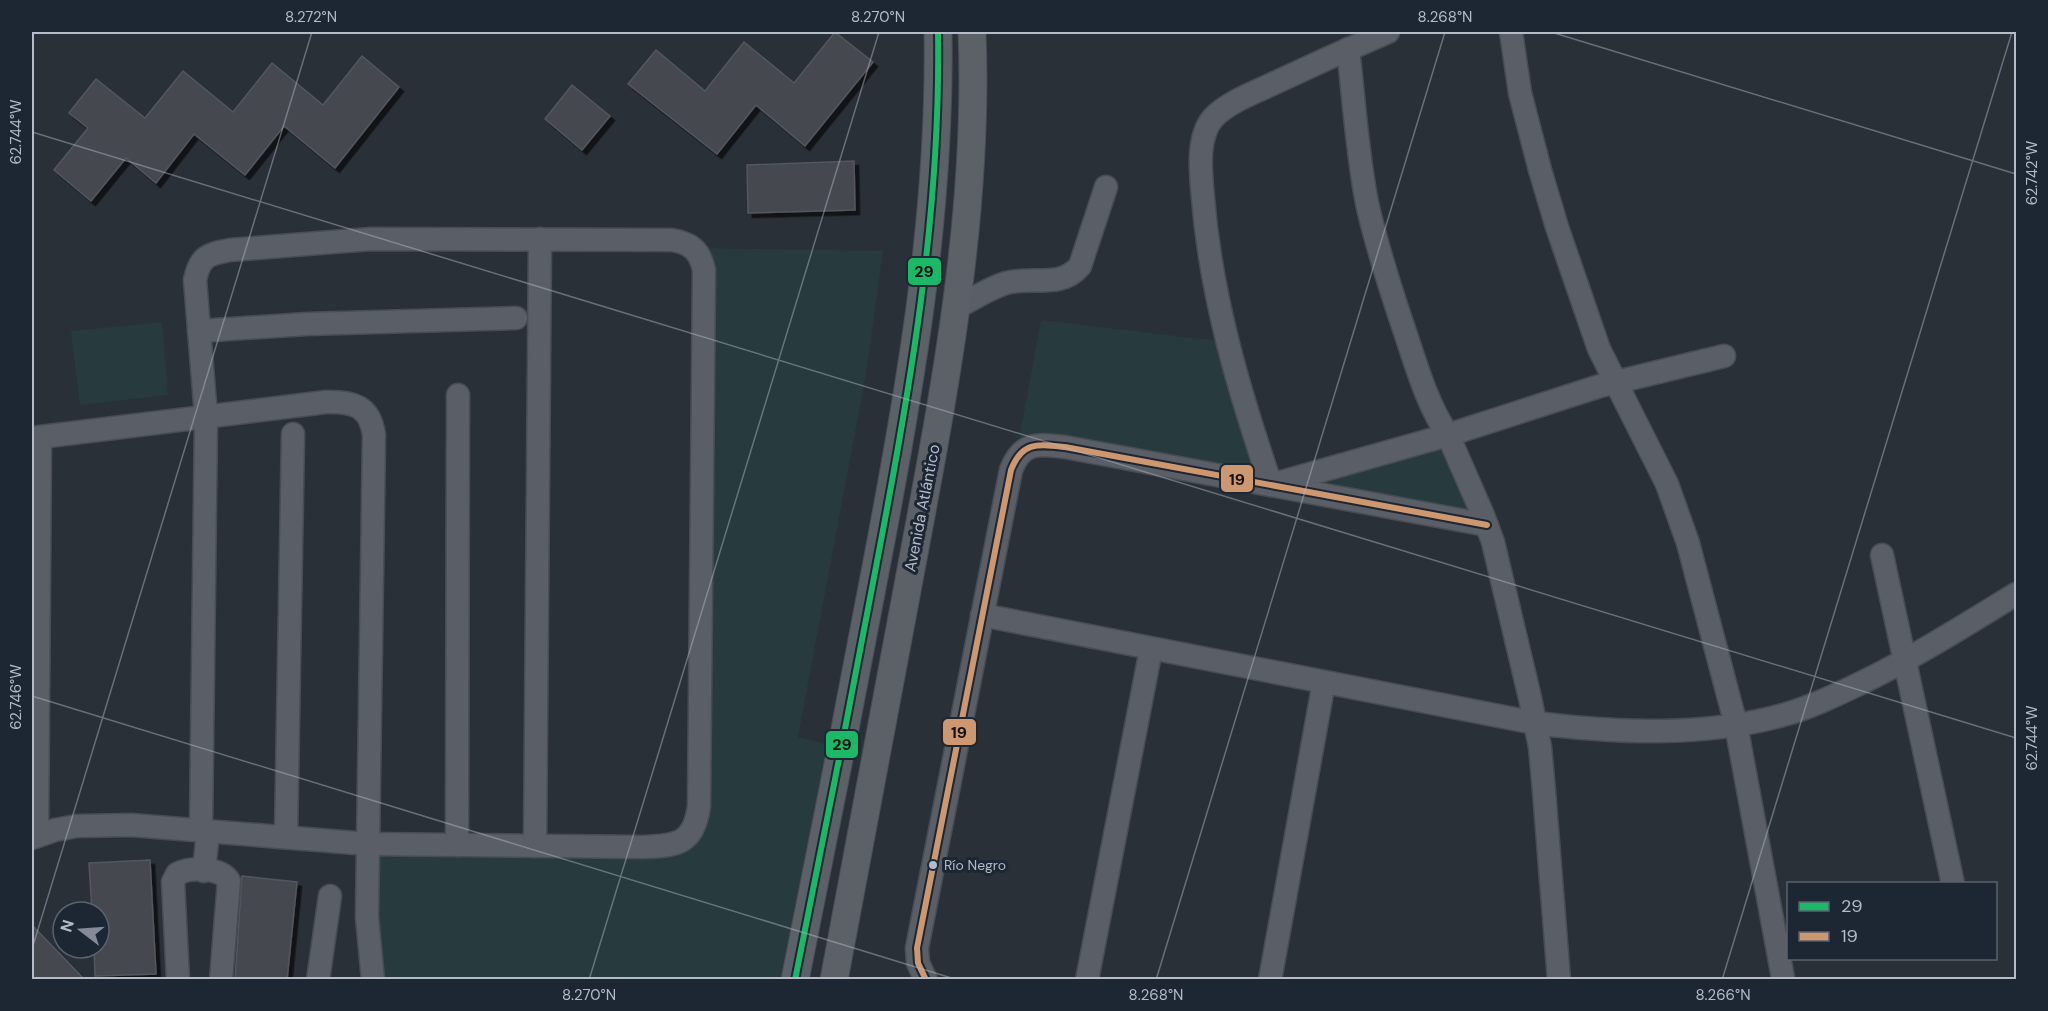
<svg xmlns="http://www.w3.org/2000/svg" width="2048" height="1011" font-family="'DM Sans',sans-serif">
  <style>
    .green { fill: #273a3e }
    .building { fill: #444950; stroke: #52575f; stroke-width: 1.5; filter: url(#shadow) }
    .lines { fill: none; stroke-linecap: round; stroke-linejoin: round }
    .minor-casing { stroke: #484c53; stroke-width: 25 }
    .major-casing { stroke: #484c55; stroke-width: 29 }
    .minor { stroke: #5a5e66; stroke-width: 22 }
    .major { stroke: #5c6168; stroke-width: 27 }
    .bus-1-casing { stroke: #1d2633; stroke-width: 10 }
    .bus-2-casing { stroke: #1d2633; stroke-width: 10 }
    .bus-1 { stroke: #1ab867; stroke-width: 6 }
    .bus-2 { stroke: #cd976f; stroke-width: 6 }
    .ticks { fill: none; stroke: #b4bcc9; stroke-width: 1.5; stroke-opacity: 0.45 }
    .bus-dot { fill: #b4bcc9; stroke: #1d2633; stroke-width: 2 }
    .labels { text-anchor: middle; dominant-baseline: central; stroke-width: 6; stroke-linejoin: round; paint-order: stroke }
    .bus-label { font-size: 14px; fill: #b4bcc9; stroke: #1d2633; text-anchor: start }
    .street-label { font-size: 16px; fill: #b4bcc9; stroke: #1d2633 }
    .line-badge { stroke: #1d2633; stroke-width: 2 }
    .pale-badge-label { font-size: 16px; text-anchor: middle; font-weight: bold; fill: #111 }
    .neatline { fill: none; stroke: #b4bcc9; stroke-width: 2 }
    .ticks-label { font-size: 15px; text-anchor: middle; fill: #b4bcc9 }
  </style>
  <defs>
    <filter id="shadow"><feDropShadow dx="4.5" dy="4.5" stdDeviation="0" flood-color="#0009"/></filter>
  </defs>
  <rect width="100%" height="100%" fill="#2a3038"/>
  <g class="green">
    <polygon points="694,248 883,251 866,374 798,737 841,748 785,979 373,979 368,844 642,847 693,831"/>
    <path d="M1041,320L1227,342L1250,422L1271,484L1448,435L1487,525L1065,447C1046,445 1030,442 1016,457Z"/>
    <polygon points="162,322 168,395 80,405 71,331"/>
  </g>
  <g class="building">
    <polygon points="835,32 873,62 805,146 756,105 717,154 628,84 656,50 705,91 744,42 794,83"/>
    <polygon points="362,56 399,87 335,168 284,126 245,175 194,134 156,183 126,158 91,201 54,170 88,128 69,113 96,79 145,118 183,71 233,112 272,63 323,105"/>
    <polygon points="572,85 610,116 582,150 545,119"/>
    <polygon points="854,161 855,210 748,213 747,165"/>
    <polygon points="150,860 156,974 95,976 94,948 99,948 99,912 92,912 89,863"/>
    <polygon points="242,876 297,882 287,980 235,980"/>
    <polygon points="32,925 85,980 32,980"/>
  </g>
  <g class="lines">
    <g class="minor-casing">
      <g id="minor">
        <path d="M1388,32C1348,49 1308,67 1268,86C1251,94 1227,103 1213,118C1196,138 1201,174 1203,198C1211,297 1239,391 1271,485L1448,435L1600,386L1724,356"/>
        <polyline points="1511,32 1520,93 1540,170 1557,227 1599,349 1667,484 1688,543 1736,725 1783,978"/>
        <path d="M1348,49C1354,100 1357,152 1367,203C1377,248 1391,291 1406,335C1417,368 1428,406 1448,435L1483,515L1493,542L1530,698L1540,747L1544,791L1559,980"/>
        <path d="M955,308C972,300 989,288 1006,283C1032,276 1061,289 1080,266L1106,187"/>
        <polyline points="199,331 307,324 516,318"/>
        <path d="M32,438L326,402C353,401 370,406 374,435L367,917L373,980"/>
        <polyline points="1882,555 1953,884"/>
        <path d="M982,615L1535,723C1616,733 1704,737 1783,715C1809,708 1834,696 1859,684C1913,658 1964,626 2016,594"/>
        <polyline points="37,836 40,438"/>
        <polyline points="286,837 293,434"/>
        <path d="M32,838L55,830L77,826L131,825L368,844L642,847C677,846 694,844 699,806L704,270C700,251 691,243 672,240L371,239L230,250C208,254 200,256 195,280L206,416L201,830"/>
        <polyline points="457,845 458,395"/>
        <polyline points="535,846 540,239"/>
        <polyline points="204,871 208,831"/>
        <path d="M178,980L173,882L177,874C190,867 221,867 229,881L221,980"/>
        <polyline points="318,980 330,896"/>
        <path d="M926,980L918,963L917,948L1011,470C1022,441 1038,444 1065,447L1487,525"/>
        <polyline points="1087,980 1151,649"/>
        <polyline points="1270,980 1324,682"/>
      </g>
    </g>
    <g class="major-casing">
      <g id="major">
        <path d="M795,980C823,842 850,705 876,567C910,390 941,213 938,32"/>
        <path d="M834,980C861,836 888,692 915,548C947,378 979,205 972,32"/>
      </g>
    </g>
    <use href="#minor" class="minor"/>
    <use href="#major" class="major"/>
    <g class="bus-1-casing">
      <path id="bus-1" d="M795,980C823,842 850,705 876,567C910,390 941,213 938,32"/>
    </g>
    <g class="bus-2-casing">
      <path id="bus-2" d="M926,980L918,963L917,948L1011,470C1022,441 1038,444 1065,447L1487,525"/>
    </g>
    <use href="#bus-1" class="bus-1"/>
    <use href="#bus-2" class="bus-2"/>
  </g>
  <path class="ticks" d="M1551,32L2016,174M32,132L2016,738M32,696L958,980M32,949L312,32M589,980L879,32M1156,980L1445,32M1722,980L2012,32"/>
  <circle class="bus-dot" cx="933" cy="865" r="5"/>
  <g class="labels">
    <g class="bus-label">
      <text x="944" y="865">Río Negro</text>
    </g>
    <g class="street-label">
      <text transform="translate(922 508) rotate(-79)">Avenida Atlántico</text>
    </g>
  </g>
  <g class="line-badge">
    <rect x="907" y="257" width="35" height="29" rx="6" fill="#1ab867"/>
    <rect x="1220" y="464" width="34" height="29" rx="6" fill="#cd976f"/>
    <rect x="942" y="718" width="35" height="28" rx="6" fill="#cd976f"/>
    <rect x="825" y="730" width="34" height="29" rx="6" fill="#1ab867"/>
  </g>
  <g class="pale-badge-label">
    <text x="924" y="277">29</text>
    <text x="1237" y="485">19</text>
    <text x="959" y="738">19</text>
    <text x="842" y="750">29</text>
  </g>
  <rect width="2048" height="1011" fill="none" stroke="#1d2633" stroke-width="66"/>
  <rect x="1787" y="882" width="210" height="78" fill="#1d2633" stroke="#59626f" stroke-width="1.5"/>
  <rect x="1799" y="902" width="30" height="9" fill="#1ab867" stroke="#59626f" stroke-width="1.5"/>
  <text x="1841" y="912" font-size="18" fill="#b4bcc9">29</text>
  <rect x="1799" y="932" width="30" height="9" fill="#cd976f" stroke="#59626f" stroke-width="1.5"/>
  <text x="1841" y="942" font-size="18" fill="#b4bcc9">19</text>
  <g transform="translate(81 930) rotate(287)"><circle r="28" fill="#1d2633" stroke="#59626f" stroke-width="1.5"/>
  <path d="M0-4.5L10 22L0 15L-10 22Z" fill="#848b96"/>
  <text y="-9" font-size="16" font-weight="bold" text-anchor="middle" fill="#b4bcc9">N</text>
  </g>
  <rect x="33" y="33" width="1982" height="945" class="neatline"/>
  <g class="ticks-label">
    <text x="311" y="22">8.272°N</text>
    <text x="878" y="22">8.270°N</text>
    <text x="1445" y="22">8.268°N</text>
    <text transform="translate(16 132) rotate(-90)" y="5">62.744°W</text>
    <text transform="translate(2032 173) rotate(-90)" y="5">62.742°W</text>
    <text transform="translate(16 697) rotate(-90)" y="5">62.746°W</text>
    <text transform="translate(2032 738) rotate(-90)" y="5">62.744°W</text>
    <text x="589" y="1000">8.270°N</text>
    <text x="1156" y="1000">8.268°N</text>
    <text x="1723" y="1000">8.266°N</text>
  </g>
</svg>
